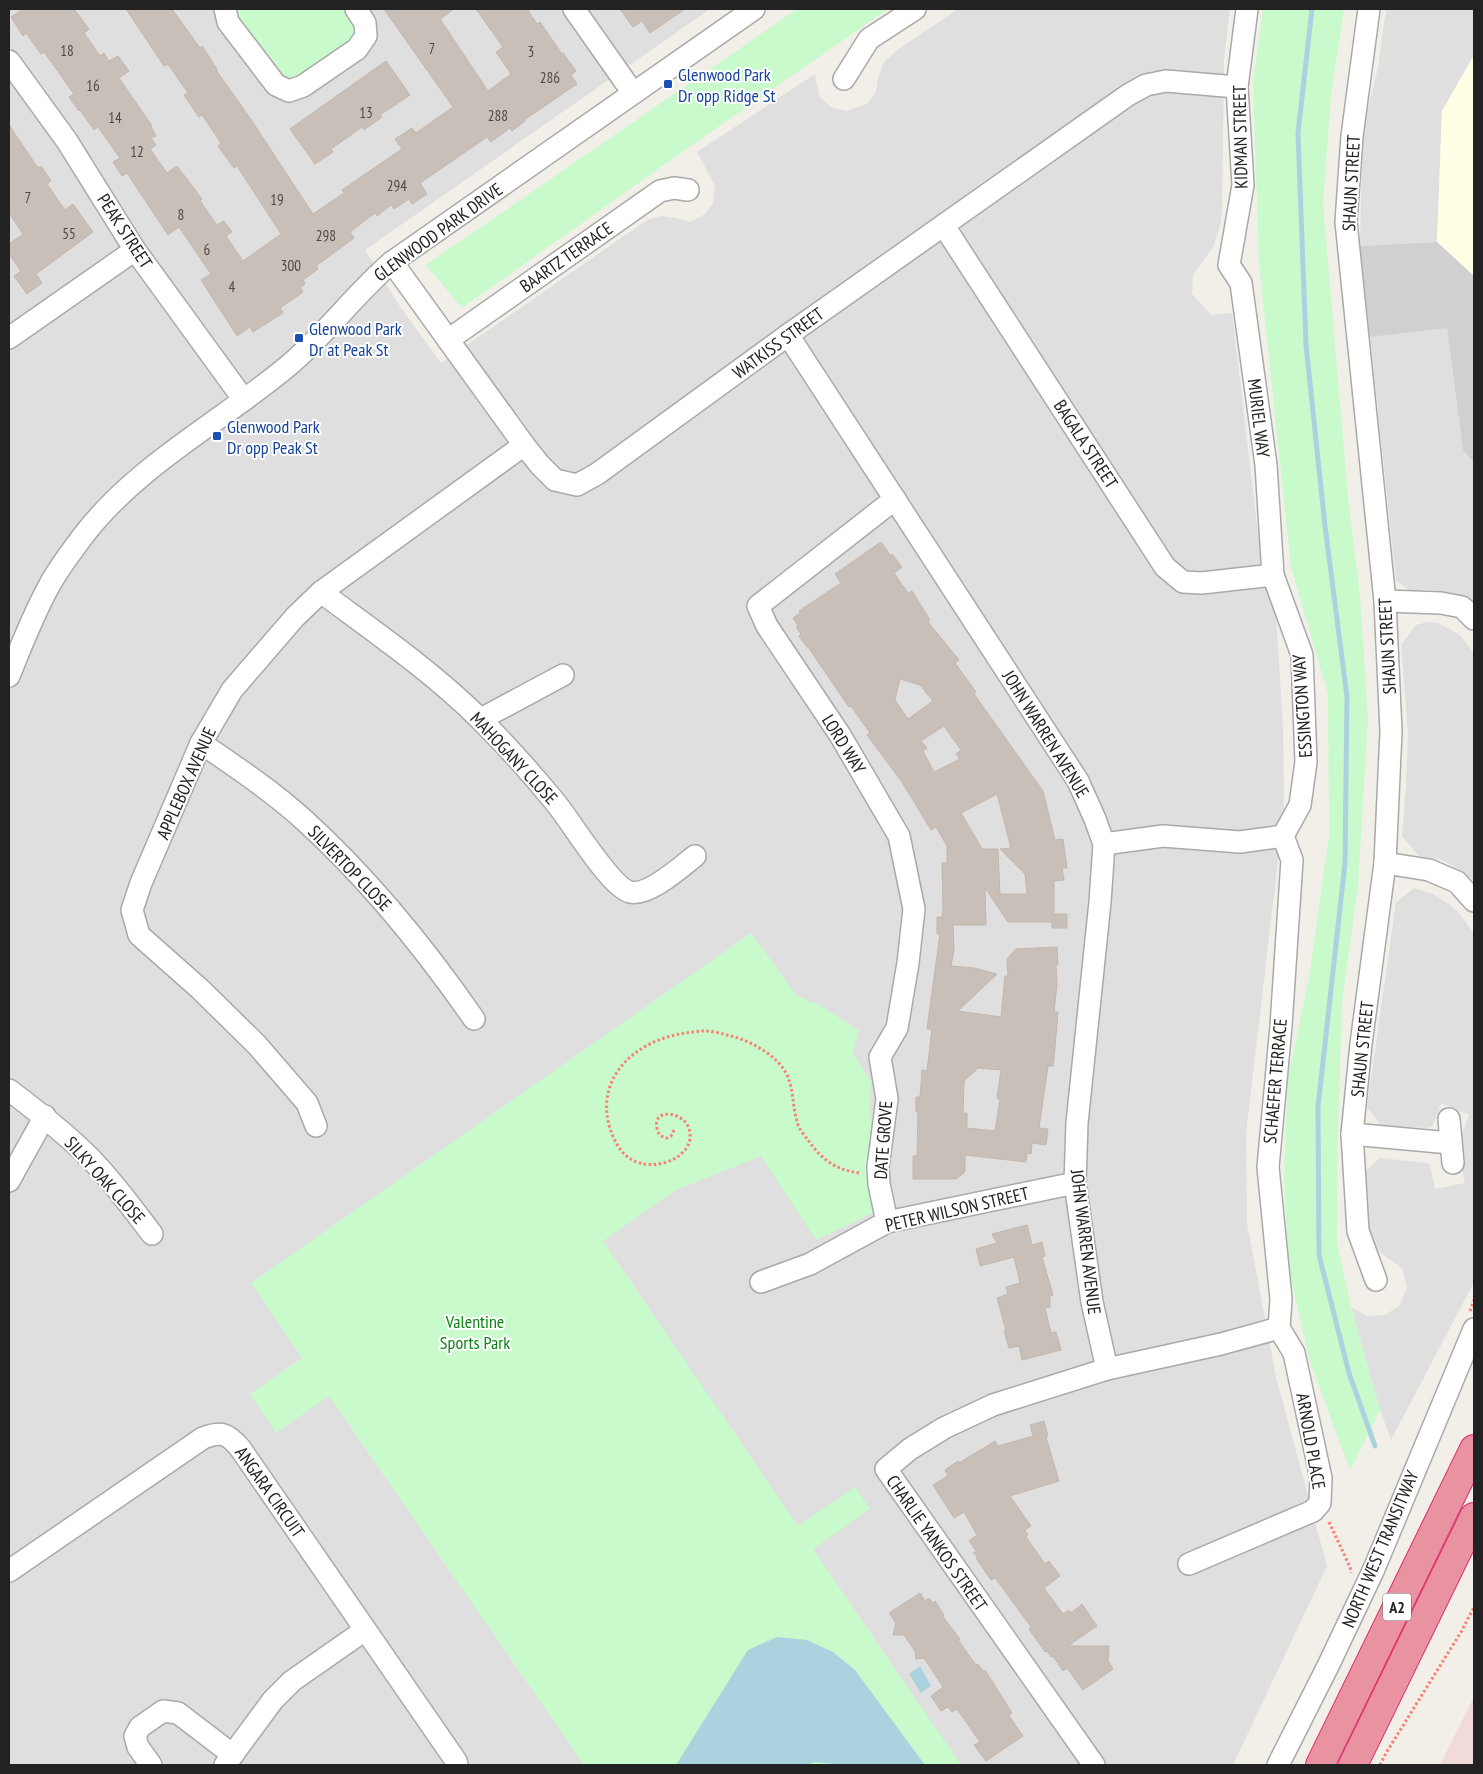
<svg xmlns="http://www.w3.org/2000/svg" width="1483" height="1774" font-family="'PT Sans Narrow',sans-serif">
  <style>
    .residential { fill: #e0dfdf }
    .commercial { fill: #f2dad9 }
    .education { fill: #ffffe5 }
    .religious { fill: #d0d0d0 }
    .park { fill: #c8facc }
    .water { fill: #aad3df }
    .lines { fill: none; stroke-linecap: round; stroke-linejoin: round }
    .stream { stroke: #aad3df; stroke-width: 5 }
    .building { fill: #c7bfb8; stroke: #c4b6ab; fill-rule: evenodd }
    .minor-casing { stroke: #a9a9a9; stroke-width: 24 }
    .highway-casing { stroke: #dc2a67; stroke-width: 30 }
    .path { stroke: #fa8072; stroke-width: 3; stroke-dasharray: 2.5 2.5; stroke-linecap: butt }
    .minor { stroke: #fff; stroke-width: 21 }
    .highway { stroke: #e892a2; stroke-width: 28 }
    .transit-dot { fill: #1a4fb4; stroke: #fff; stroke-width: 2 }
    .labels { text-anchor: middle; dominant-baseline: central; stroke-width: 4; stroke-linejoin: round; paint-order: stroke }
    .number-label { font-size: 15px; fill: #4b4948 }
    .shield { fill: #fff; stroke: #646464; stroke-width: 1 }
    .shield-label { font-size: 16px; font-weight: bold; fill: #222 }
    .transit-label { font-size: 18px; fill: #164399; stroke: #fff; text-anchor: start }
    .street-label { font-size: 18px; fill: #222; stroke: #fff }
    .park-label { font-size: 18px; fill: #0c8416; stroke: #fff }
  </style>
  <rect width="100%" height="100%" fill="#f2efe9"/>
  <g class="residential">
    <polygon points="9,9 710,9 365,250 401,308 441,363 647,220 661,216 676,218 690,222 705,214 713,203 715,186 697,152 815,74 819,96 831,107 846,111 867,104 876,92 878,77 884,62 896,51 958,9 1230,9 1224,60 1222,212 1220,226 1213,247 1193,275 1192,294 1211,315 1232,313 1261,558 1276,617 1283,725 1284,809 1246,1134 1247,1223 1276,1377 1327,1566 1233,1765 9,1765"/>
    <polygon points="1386,9 1474,9 1474,55 1442,111 1437,242 1360,246 1362,145 1366,116 1378,68"/>
    <polygon points="1447,327 1463,450 1474,463 1474,603 1463,597 1435,590 1410,591 1396,580 1370,337"/>
    <polygon points="1428,622 1438,623 1450,629 1461,636 1474,653 1474,881 1462,871 1442,860 1419,856 1402,836 1406,786 1408,734 1401,645 1416,625"/>
    <polygon points="1414,888 1433,894 1447,903 1457,911 1474,933 1474,1282 1391,1440 1380,1410 1351,1307 1367,1316 1385,1315 1399,1306 1407,1288 1402,1268 1382,1254 1375,1246 1369,1236 1364,1173 1380,1158 1427,1163 1430,1165 1435,1189 1465,1183 1457,1148 1469,1115 1441,1103 1433,1126 1428,1128 1381,1125 1367,1107 1396,902"/>
  </g>
  <polygon class="commercial" points="1474,1697 1474,1765 1440,1765"/>
  <polygon class="education" points="1474,55 1474,276 1437,242 1442,111"/>
  <polygon class="religious" points="1437,242 1474,276 1474,463 1463,450 1447,328 1370,337 1360,246"/>
  <g class="park">
    <polygon points="225,9 356,9 366,36 289,91"/>
    <polygon points="797,9 888,9 702,138 462,308 426,265"/>
    <polygon points="1263,9 1344,9 1331,95 1323,204 1348,497 1360,596 1368,719 1358,886 1342,1002 1338,1127 1337,1243 1351,1307 1380,1410 1350,1470 1310,1362 1289,1270 1284,1177 1288,1078 1309,978 1329,835 1328,694 1291,567 1259,264 1253,82"/>
    <polygon points="751,933 797,996 821,1006 859,1031 853,1053 871,1082 870,1105 875,1212 816,1240 761,1156 676,1190 603,1241 798,1526 855,1487 870,1509 813,1549 961,1765 584,1765 329,1396 276,1433 250,1394 302,1358 251,1283"/>
  </g>
  <g class="water">
    <polygon points="777,1637 807,1640 833,1652 855,1670 925,1765 843,1765 815,1762 807,1765 676,1765 748,1650"/>
    <polygon points="920,1666 931,1686 921,1693 909,1674"/>
  </g>
  <g class="lines">
    <polyline class="stream" points="1312,9 1298,133 1306,345 1325,526 1347,697 1345,863 1318,1107 1319,1255 1349,1373 1375,1446"/>
  </g>
  <g class="building">
    <polygon points="23,9 74,9 89,29 84,33 100,56 104,53 109,61 118,56 129,71 119,78 152,126 151,127 156,136 151,138 156,145 150,149 167,173 177,166 202,199 200,201 217,225 224,221 232,232 226,236 243,261 281,234 237,166 234,168 218,146 221,143 202,115 199,117 184,95 188,93 168,64 164,66 126,9 172,9 200,48 202,46 217,69 216,70 250,118 313,214 344,193 342,190 402,149 395,139 412,128 416,133 453,107 384,9 454,9 440,19 488,91 511,74 496,52 503,47 476,9 527,9 537,24 540,22 562,54 563,53 576,71 571,75 577,84 524,120 525,121 512,131 510,128 491,142 487,137 420,183 427,194 412,204 409,199 394,209 391,205 377,216 375,213 350,232 354,238 316,266 318,269 303,280 305,284 300,288 303,292 280,308 283,313 253,332 250,327 237,336 201,280 211,274 179,227 168,235 127,173 122,176 113,162 120,158 98,127 94,130 80,110 79,111 69,97 74,94 44,52 41,54 26,33 23,36 11,17"/>
    <polygon points="620,9 685,9 650,33 642,21 633,27"/>
    <polygon points="386,61 410,95 380,115 382,117 364,130 362,127 331,149 333,152 315,164 290,129"/>
    <polygon points="9,125 38,168 41,166 51,181 47,184 65,210 73,204 93,232 36,274 42,283 27,294 14,276 21,271 9,254 9,244 23,234 9,213"/>
    <path d="M881,542L891,556L892,554L902,567L894,573L908,593L912,591L930,620L928,622L959,660L955,663L976,692L974,694L1043,791L1055,840L1063,839L1067,868H1062L1064,880L1054,881V914H1067V928H1052V922H1008L985,888L986,925H953L954,950L951,966L974,968L997,974L958,1011L1001,1017L1005,976H1008L1007,959L1016,949L1057,947L1058,965H1056L1057,984L1054,1012H1058L1055,1048L1053,1066H1048L1039,1128L1048,1129L1046,1145L1032,1143L1031,1154L1027,1153L1026,1162L965,1155V1172L956,1179H913V1156H917L918,1112H916V1097H920L922,1070L927,1071L932,1029H927L940,934H937V917H942L943,909L942,863H947V846L936,827L931,830L902,782L867,735L870,733L851,706L849,707L808,647H807L799,636L801,634L796,627H799L793,618L800,613L799,611L841,583L835,574ZM900,679L920,685L933,701L908,719L895,700ZM944,726L961,750L956,754L960,759L934,772L923,751L927,748L921,741ZM997,794L1011,848L1000,849L1025,874L1027,894H1000L998,849H982L961,813ZM978,1068L1001,1070L997,1098L1000,1100L995,1131L967,1128V1113H963L964,1081Z"/>
    <polygon points="1027,1225 1032,1245 1042,1242 1045,1256 1042,1257 1053,1295 1050,1296 1050,1307 1045,1308 1051,1333 1056,1332 1061,1350 1022,1360 1019,1346 1009,1348 1004,1331 1006,1331 997,1298 1008,1294 1006,1287 1020,1283 1014,1257 980,1266 976,1249 997,1243 992,1234"/>
    <polygon points="1044,1421 1048,1436 1046,1437 1059,1481 1010,1496 1031,1526 1025,1530 1028,1535 1026,1537 1045,1564 1049,1561 1060,1576 1044,1588 1063,1614 1069,1610 1071,1613 1082,1604 1097,1626 1068,1646 1109,1646 1108,1661 1113,1669 1083,1690 1067,1668 1063,1671 1053,1656 1051,1657 1047,1651 1045,1652 1029,1629 1032,1628 995,1578 991,1580 976,1558 978,1558 973,1552 977,1552 969,1541 977,1535 964,1512 954,1518 933,1485 948,1476 945,1470 958,1461 959,1463 995,1441 998,1446 1033,1436 1030,1425"/>
    <polygon points="920,1593 925,1601 929,1598 933,1603 935,1601 944,1615 943,1617 960,1639 958,1640 976,1665 978,1664 983,1671 985,1670 1012,1713 1009,1716 1023,1736 986,1761 974,1745 980,1742 957,1709 952,1712 948,1707 941,1711 931,1696 943,1687 924,1658 916,1659 915,1651 904,1635 893,1635 896,1623 889,1613"/>
  </g>
  <g class="lines">
    <g class="minor-casing">
      <g id="minor">
        <polyline points="225,9 228,22 276,85 289,91 303,86 357,49 366,36 365,23 356,9"/>
        <polyline points="574,9 633,93"/>
        <polyline points="1247,9 1237,87 1243,185 1229,265 1241,283 1266,465 1273,575 1302,655 1306,762 1300,805 1283,836"/>
        <polyline points="1369,9 1352,136 1346,222 1385,601 1391,731 1385,863 1361,1044 1352,1134 1358,1231 1376,1280"/>
        <polyline points="9,61 67,141 135,250 244,400"/>
        <polyline points="844,79 869,39 915,9"/>
        <polyline points="944,226 1165,567 1183,582 1202,583 1273,575"/>
        <polyline points="392,262 524,445 540,465 555,480 577,485 597,474 788,335 1128,95 1146,85 1166,81 1237,87"/>
        <polyline points="788,335 1078,781 1095,819 1104,844 1100,902 1077,1123 1075,1183 1092,1302 1107,1369"/>
        <polyline points="9,338 135,250"/>
        <polyline points="448,340 660,191 674,188 688,190"/>
        <path d="M321,592C376,633 433,672 481,720C507,746 532,774 555,802C571,821 610,887 630,892C648,897 681,867 695,856"/>
        <polyline points="1385,601 1441,603 1462,607 1474,619"/>
        <path d="M9,676C21,646 33,615 49,586C58,569 71,552 83,536C137,465 221,422 288,366C326,334 355,294 392,262L754,9"/>
        <polyline points="481,719 563,675"/>
        <path d="M201,743C236,767 272,791 304,820C369,879 424,947 474,1019"/>
        <polyline points="1104,844 1163,836 1240,842 1283,836"/>
        <polyline points="1385,863 1429,870 1457,882 1474,901"/>
        <path d="M9,1090C37,1111 64,1132 89,1157C112,1180 132,1208 152,1234"/>
        <polyline points="1449,1119 1453,1163"/>
        <polyline points="316,1126 307,1103 257,1045 200,989 139,935 132,910 141,883 201,743 232,690 295,617 321,592 524,445"/>
        <polyline points="1352,1134 1450,1143"/>
        <polyline points="9,1181 45,1116"/>
        <polyline points="887,1222 879,1184 878,1167 887,1099 880,1057 897,1028 908,963 914,909 899,836 840,735 767,626 758,606 895,499"/>
        <polyline points="761,1282 810,1264 887,1222 1075,1183"/>
        <polyline points="1279,1328 1281,1299 1268,1167 1281,1026 1292,860 1283,836"/>
        <polyline points="1189,1564 1313,1511 1320,1503 1321,1478 1294,1353 1279,1328"/>
        <path d="M9,1571L203,1438C221,1431 227,1433 240,1448L456,1761L457,1765"/>
        <polyline points="151,1765 138,1747 135,1736 140,1727 163,1711 178,1713 233,1755"/>
        <polyline points="225,1765 273,1700 292,1681 365,1630"/>
        <polyline points="1094,1765 886,1469 910,1449 944,1428 993,1405 1107,1369 1221,1344 1279,1328"/>
        <polyline points="1278,1765 1328,1666 1374,1569 1474,1329"/>
      </g>
    </g>
    <g class="highway-casing">
      <g id="highway">
        <polyline points="1320,1765 1474,1449"/>
        <polyline points="1353,1765 1474,1517"/>
      </g>
    </g>
    <g class="path">
      <path d="M674,1130L671,1136L667,1138C661,1137 658,1134 657,1128C652,1107 685,1112 689,1129C692,1138 689,1147 682,1153C673,1163 652,1167 640,1163C625,1159 618,1148 612,1134C591,1080 634,1040 686,1033C692,1032 699,1031 705,1031C712,1031 720,1033 727,1035C747,1039 776,1054 786,1073C794,1088 792,1105 797,1121C798,1128 804,1135 808,1140C822,1160 836,1170 860,1173"/>
      <polyline points="1470,1311 1474,1300"/>
      <polyline points="1329,1522 1350,1567 1351,1573"/>
      <polyline points="1380,1765 1386,1753 1461,1632 1474,1607"/>
    </g>
    <use href="#minor" class="minor"/>
    <use href="#highway" class="highway"/>
  </g>
  <g class="transit-dot">
    <rect x="663" y="79" width="10" height="10" rx="2.5"/>
    <rect x="294" y="333" width="10" height="10" rx="2.5"/>
    <rect x="212" y="431" width="10" height="10" rx="2.5"/>
  </g>
  <g class="labels">
    <g class="number-label">
      <text x="432" y="48">7</text>
      <text x="67" y="50">18</text>
      <text x="531" y="51">3</text>
      <text x="550" y="77">286</text>
      <text x="93" y="85">16</text>
      <text x="366" y="112">13</text>
      <text x="498" y="115">288</text>
      <text x="115" y="117">14</text>
      <text x="137" y="151">12</text>
      <text x="397" y="185">294</text>
      <text x="28" y="197">7</text>
      <text x="277" y="199">19</text>
      <text x="181" y="214">8</text>
      <text x="69" y="233">55</text>
      <text x="326" y="235">298</text>
      <text x="207" y="249">6</text>
      <text x="291" y="265">300</text>
      <text x="232" y="286">4</text>
    </g>
    <rect class="shield" x="1383" y="1593.5" width="28" height="27" rx="4"/>
    <g class="shield-label">
      <text x="1397" y="1607">A2</text>
    </g>
    <g class="transit-label">
      <text x="678" y="74">Glenwood Park<tspan x="678" dy="21">Dr opp Ridge St</tspan></text>
      <text x="309" y="328">Glenwood Park<tspan x="309" dy="21">Dr at Peak St</tspan></text>
      <text x="227" y="426">Glenwood Park<tspan x="227" dy="21">Dr opp Peak St</tspan></text>
    </g>
    <g class="street-label">
      <text transform="translate(1240 137) rotate(-91)">KIDMAN STREET</text>
      <text transform="translate(1351 183) rotate(-87)">SHAUN STREET</text>
      <text transform="translate(125 231) rotate(57)">PEAK STREET</text>
      <text transform="translate(438 232) rotate(-36)">GLENWOOD PARK DRIVE</text>
      <text transform="translate(566 257) rotate(-35)">BAARTZ TERRACE</text>
      <text transform="translate(778 343) rotate(-36)">WATKISS STREET</text>
      <text transform="translate(1259 418) rotate(83)">MURIEL WAY</text>
      <text transform="translate(1086 444) rotate(57)">BAGALA STREET</text>
      <text transform="translate(1387 646) rotate(-93)">SHAUN STREET</text>
      <text transform="translate(1302 706) rotate(-94)">ESSINGTON WAY</text>
      <text transform="translate(1046 734) rotate(58)">JOHN WARREN AVENUE</text>
      <text transform="translate(844 744) rotate(58)">LORD WAY</text>
      <text transform="translate(514 758) rotate(47)">MAHOGANY CLOSE</text>
      <text transform="translate(186 783) rotate(-66)">APPLEBOX AVENUE</text>
      <text transform="translate(350 868) rotate(46)">SILVERTOP CLOSE</text>
      <text transform="translate(1362 1049) rotate(-84)">SHAUN STREET</text>
      <text transform="translate(1275 1081) rotate(-85)">SCHAEFER TERRACE</text>
      <text transform="translate(883 1140) rotate(-86)">DATE GROVE</text>
      <text transform="translate(105 1180) rotate(48)">SILKY OAK CLOSE</text>
      <text transform="translate(957 1209) rotate(-13)">PETER WILSON STREET</text>
      <text transform="translate(1086 1242) rotate(83)">JOHN WARREN AVENUE</text>
      <text transform="translate(1311 1441) rotate(80)">ARNOLD PLACE</text>
      <text transform="translate(270 1492) rotate(55)">ANGARA CIRCUIT</text>
      <text transform="translate(937 1543) rotate(55)">CHARLIE YANKOS STREET</text>
      <text transform="translate(1380 1549) rotate(-67)">NORTH WEST TRANSITWAY</text>
    </g>
    <g class="park-label">
      <text x="475" y="1321">Valentine<tspan x="475" dy="21">Sports Park</tspan></text>
    </g>
  </g>
  <rect width="1483" height="1774" fill="none" stroke="#222222" stroke-width="20"/>
</svg>
